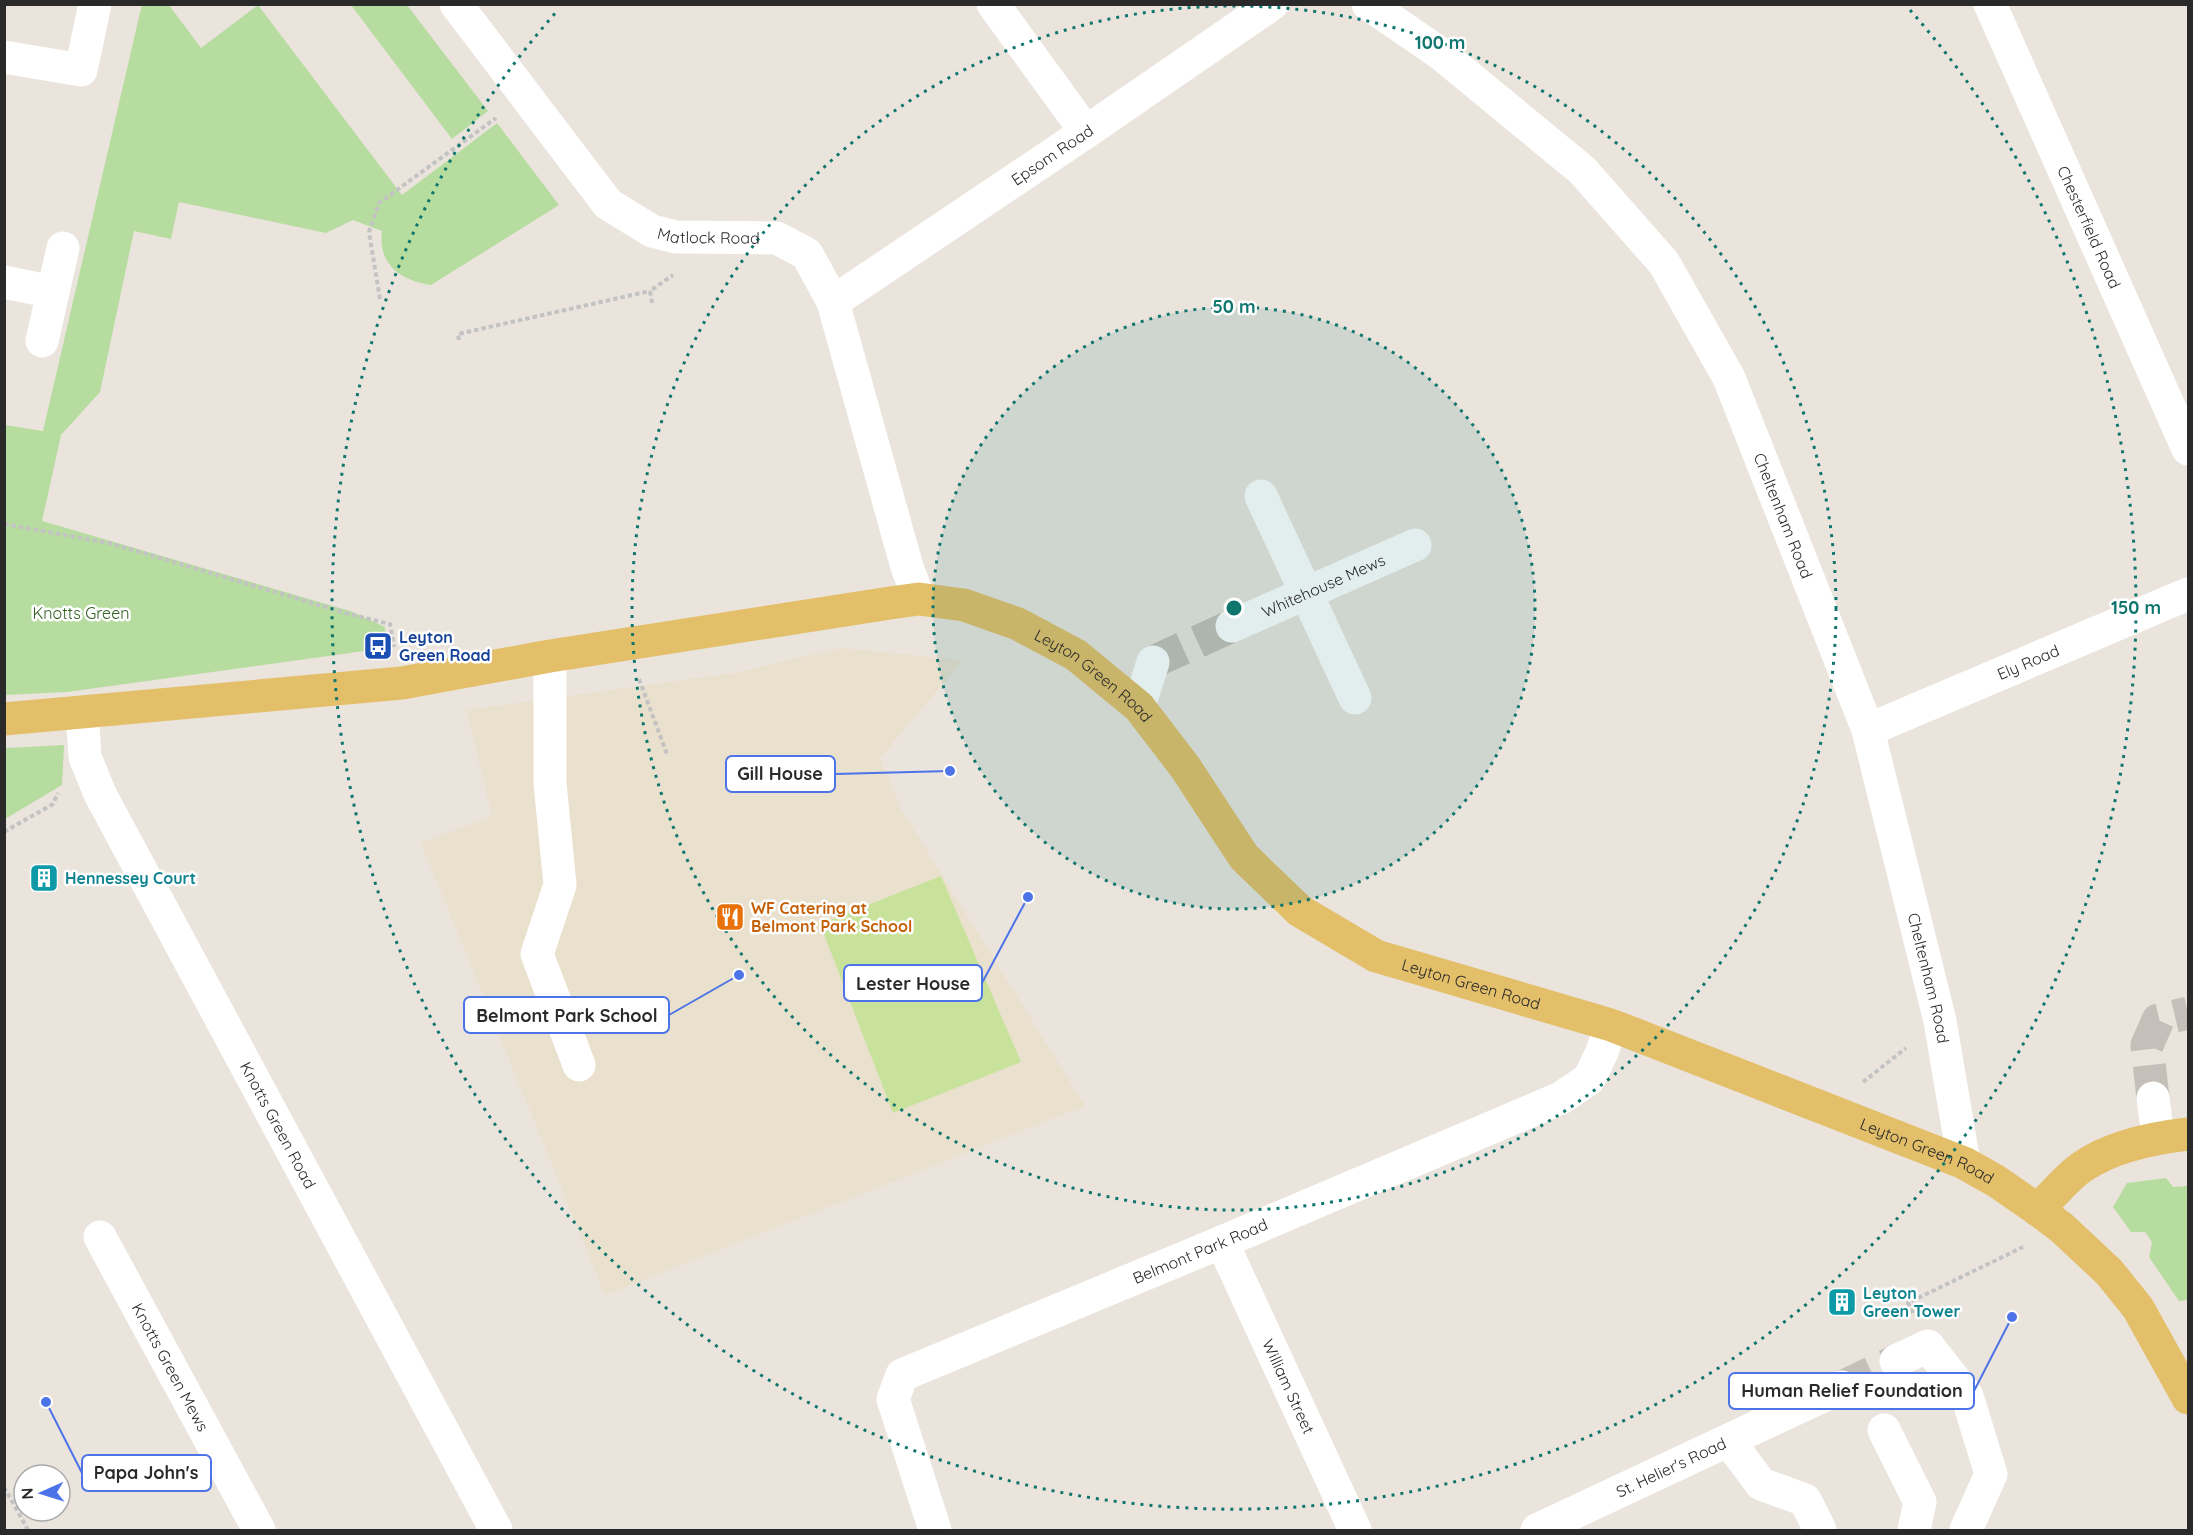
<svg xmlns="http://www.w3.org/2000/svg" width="2193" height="1535" font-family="Quicksand,sans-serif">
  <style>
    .education { fill: #eae0ce }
    .green { fill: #b7dc9f }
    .pitch { fill: #c8e29c }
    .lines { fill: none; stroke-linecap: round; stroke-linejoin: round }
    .minor-tunnel { stroke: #c4bfb9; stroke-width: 33; stroke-dasharray: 33 16; stroke-linecap: butt }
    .path { stroke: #c3c3c3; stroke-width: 4; stroke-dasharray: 4.5 3; stroke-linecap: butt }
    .minor { stroke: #fff; stroke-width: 33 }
    .major { stroke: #e3bf6a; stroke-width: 33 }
    .ring { fill: none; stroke: #0f766e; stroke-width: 3; stroke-dasharray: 3 6 }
    .labels { text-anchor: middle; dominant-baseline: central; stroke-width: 5; stroke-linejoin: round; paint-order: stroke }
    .street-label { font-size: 16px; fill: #2a2a2a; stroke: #fff }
    .park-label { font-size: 16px; fill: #326021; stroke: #fff }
    .transit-label { font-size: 16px; font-weight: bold; fill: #164399; stroke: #fff; text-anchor: start }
    .culture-label { font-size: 16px; font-weight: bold; fill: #0d838f; stroke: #fff; text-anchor: start }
    .food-label { font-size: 16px; font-weight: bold; fill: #c56008; stroke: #fff; text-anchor: start }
    .centre { fill: #0f766e; stroke: #fff; stroke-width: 3 }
    .ring-label { font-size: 18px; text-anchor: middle; font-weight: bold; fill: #0f766e; stroke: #fff; stroke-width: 5; stroke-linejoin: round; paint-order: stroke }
    .leader { fill: none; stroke: #4d73e8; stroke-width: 2 }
    .callout-dot { fill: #4d73e8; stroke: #fff; stroke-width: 2 }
    .callout { fill: #fff; stroke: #4d73e8; stroke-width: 2 }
    .callout-label { font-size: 18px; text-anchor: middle; font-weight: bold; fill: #2a2a2a }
  </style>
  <rect width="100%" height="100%" fill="#eae4dd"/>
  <polygon class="education" points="841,648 963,660 880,758 901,809 1085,1106 605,1295 421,843 492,816 466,710 734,673"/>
  <g class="green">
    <path d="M142,4L169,5L201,48L258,5L402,195L497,123L559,205L431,285C400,280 378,265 382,231L353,220L326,233L179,202L171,239L134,231L100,392L61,435L42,521L350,611L385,627L386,648L67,692L5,695V425L43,431Z"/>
    <polygon points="351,5 407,5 488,111 452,139"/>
    <polygon points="64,745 62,785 5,819 5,748"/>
    <polygon points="2166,1178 2173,1187 2188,1186 2188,1300 2179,1301 2149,1257 2152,1242 2145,1232 2131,1232 2113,1207 2127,1183"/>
  </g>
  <polygon class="pitch" points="941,876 1021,1062 893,1113 820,924"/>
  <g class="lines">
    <g class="minor-tunnel">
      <polyline points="1153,662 1232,626"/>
      <polyline points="2153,1098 2147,1045 2158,1020 2188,1013"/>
      <polyline points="1842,1387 1896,1361"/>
    </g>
    <g class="path">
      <polyline points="380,299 369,232 379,203 496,118"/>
      <polyline points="652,303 650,291 673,275"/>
      <polyline points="459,340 458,334 650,291"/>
      <polyline points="4,524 109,543 353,615 390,624 394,647"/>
      <polyline points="639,679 667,754"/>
      <polyline points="4,832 53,804 58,793"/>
      <polyline points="1863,1082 1906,1048"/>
      <polyline points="1913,1313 1908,1303 2023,1247"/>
      <polyline points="4,1487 28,1530"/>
    </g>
    <g class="minor">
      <path id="s1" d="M456,4L608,204L652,231L676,237L777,238L807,254L833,302L907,567L919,599"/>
      <polyline points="993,4 1086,132"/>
      <path id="s2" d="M1368,4L1441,54L1582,170L1664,263L1729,378L1868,730L1940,1021L1964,1163"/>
      <path id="s3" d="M1990,4L2188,449"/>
      <polyline points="4,57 81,70 95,4"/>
      <polyline points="4,282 53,292"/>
      <path id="s4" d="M833,302L1086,132L1272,4"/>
      <polyline points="42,341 63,248"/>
      <polyline points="1261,496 1355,698"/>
      <path id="s5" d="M1232,626L1415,545"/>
      <polyline points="550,656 550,783 560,885 537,954 579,1065"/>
      <polyline points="1139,707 1153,662"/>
      <path id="s6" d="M82,713L85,757L100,794L496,1530"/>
      <path id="s7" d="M1868,730L2188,594"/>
      <polyline points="2153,1098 2158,1137"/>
      <path id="s8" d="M100,1237L259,1530"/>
      <path id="s9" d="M1222,1242L1355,1530"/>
      <polyline points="1896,1361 1928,1346 1967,1396 1991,1474 1966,1530"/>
      <polyline points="1884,1430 1920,1502 1914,1530"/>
      <polyline points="1729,1441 1761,1484 1805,1500 1820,1530"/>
      <path id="s10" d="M935,1530L893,1399L902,1375L1222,1242L1561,1098L1589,1079L1602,1052L1611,1025"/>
      <path id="s11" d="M1537,1530L1842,1387"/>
    </g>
    <g class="major">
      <path id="s12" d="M4,719L402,683L550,656L890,603L919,599L964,605L1018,624L1076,655L1139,707L1185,767L1244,857L1300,911L1376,956L1611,1025L1964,1163L1996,1181L2038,1210L2062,1228L2109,1272L2138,1308L2188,1398"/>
      <path d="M2038,1210C2052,1196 2066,1178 2082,1167C2112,1146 2153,1138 2188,1134"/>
    </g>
  </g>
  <circle cx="1234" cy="608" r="301" fill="#0f766e" fill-opacity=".12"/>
  <g class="ring">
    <circle cx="1234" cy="608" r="301"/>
    <circle cx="1234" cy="608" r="602"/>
    <path d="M1910 10A902 902 0 1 1 558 10"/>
  </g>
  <defs>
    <g id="bus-square" transform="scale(1.5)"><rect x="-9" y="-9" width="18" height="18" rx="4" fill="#1a4fb4" stroke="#fff"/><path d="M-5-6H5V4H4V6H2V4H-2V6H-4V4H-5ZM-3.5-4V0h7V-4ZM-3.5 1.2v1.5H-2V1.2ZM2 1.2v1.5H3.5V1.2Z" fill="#fff"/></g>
    <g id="building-square" transform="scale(1.5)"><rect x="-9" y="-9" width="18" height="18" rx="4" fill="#0f9aa8" stroke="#fff"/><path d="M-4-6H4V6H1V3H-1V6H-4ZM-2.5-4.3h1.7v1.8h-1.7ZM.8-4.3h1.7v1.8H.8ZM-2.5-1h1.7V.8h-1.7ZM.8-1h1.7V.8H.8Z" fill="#fff"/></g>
    <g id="restaurant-square" transform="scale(1.5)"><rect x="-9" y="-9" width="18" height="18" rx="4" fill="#e8710a" stroke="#fff"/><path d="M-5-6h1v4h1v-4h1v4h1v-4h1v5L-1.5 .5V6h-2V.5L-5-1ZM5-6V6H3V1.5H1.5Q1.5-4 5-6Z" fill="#fff"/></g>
  </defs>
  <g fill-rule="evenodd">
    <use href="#bus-square" x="378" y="646"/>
    <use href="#building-square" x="44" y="878"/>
    <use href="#restaurant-square" x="730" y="917"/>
    <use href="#building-square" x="1842" y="1302"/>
  </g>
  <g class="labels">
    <g class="street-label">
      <text stroke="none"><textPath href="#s4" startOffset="264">Epsom Road</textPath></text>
      <text stroke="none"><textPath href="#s3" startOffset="244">Chesterfield Road</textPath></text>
      <text stroke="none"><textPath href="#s1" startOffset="360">Matlock Road</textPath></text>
      <text stroke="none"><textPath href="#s2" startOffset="675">Cheltenham Road</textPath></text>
      <text stroke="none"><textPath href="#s5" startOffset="100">Whitehouse Mews</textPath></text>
      <text stroke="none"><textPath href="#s7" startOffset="174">Ely Road</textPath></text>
      <text stroke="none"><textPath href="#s12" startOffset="1118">Leyton Green Road</textPath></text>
      <text stroke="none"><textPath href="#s2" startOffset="1161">Cheltenham Road</textPath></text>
      <text stroke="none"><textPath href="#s12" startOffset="1622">Leyton Green Road</textPath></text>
      <text stroke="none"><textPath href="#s6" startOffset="460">Knotts Green Road</textPath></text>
      <text stroke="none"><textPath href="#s12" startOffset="2108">Leyton Green Road</textPath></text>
      <text stroke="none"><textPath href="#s10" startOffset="486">Belmont Park Road</textPath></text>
      <text stroke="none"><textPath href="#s8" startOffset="148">Knotts Green Mews</textPath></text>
      <text stroke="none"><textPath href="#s9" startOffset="159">William Street</textPath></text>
      <text stroke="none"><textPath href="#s11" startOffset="148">St. Helier's Road</textPath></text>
    </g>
    <g class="park-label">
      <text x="81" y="613">Knotts Green</text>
    </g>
    <g class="transit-label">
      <text x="399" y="637">Leyton<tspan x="399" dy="18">Green Road</tspan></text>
    </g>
    <g class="culture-label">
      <text x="65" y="878">Hennessey Court</text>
      <text x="1863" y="1293">Leyton<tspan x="1863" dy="18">Green Tower</tspan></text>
    </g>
    <g class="food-label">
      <text x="751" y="908">WF Catering at<tspan x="751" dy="18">Belmont Park School</tspan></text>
    </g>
  </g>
  <circle cx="1234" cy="608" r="9" class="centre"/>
  <g class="ring-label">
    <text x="1440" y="49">100 m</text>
    <text x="1234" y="313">50 m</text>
    <text x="2136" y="614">150 m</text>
  </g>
  <path class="leader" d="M950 771L835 774M1028 897L982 983M739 975L669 1015M2012 1317L1974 1391M46 1402L82 1473"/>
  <g class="callout-dot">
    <circle cx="950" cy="771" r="6"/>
    <circle cx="1028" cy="897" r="6"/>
    <circle cx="739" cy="975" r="6"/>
    <circle cx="2012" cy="1317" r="6"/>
    <circle cx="46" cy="1402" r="6"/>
  </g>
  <g class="callout">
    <rect x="726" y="756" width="109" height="36" rx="6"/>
    <rect x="844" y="965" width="138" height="36" rx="6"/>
    <rect x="464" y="997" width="205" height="36" rx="6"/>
    <rect x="1729" y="1373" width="245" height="36" rx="6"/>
    <rect x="82" y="1455" width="129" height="36" rx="6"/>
  </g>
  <g class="callout-label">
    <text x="780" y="780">Gill House</text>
    <text x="913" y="990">Lester House</text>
    <text x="567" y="1022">Belmont Park School</text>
    <text x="1852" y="1397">Human Relief Foundation</text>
    <text x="146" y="1479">Papa John's</text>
  </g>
  <rect width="2193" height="1535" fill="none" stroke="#2a2a2a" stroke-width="12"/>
  <g transform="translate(42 1493) rotate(267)"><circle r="28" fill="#ffffff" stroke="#aaaaaa" stroke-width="1.5"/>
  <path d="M0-4.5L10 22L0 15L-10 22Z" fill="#4d73e8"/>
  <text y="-9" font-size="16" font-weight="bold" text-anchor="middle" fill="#2a2a2a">N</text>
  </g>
</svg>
